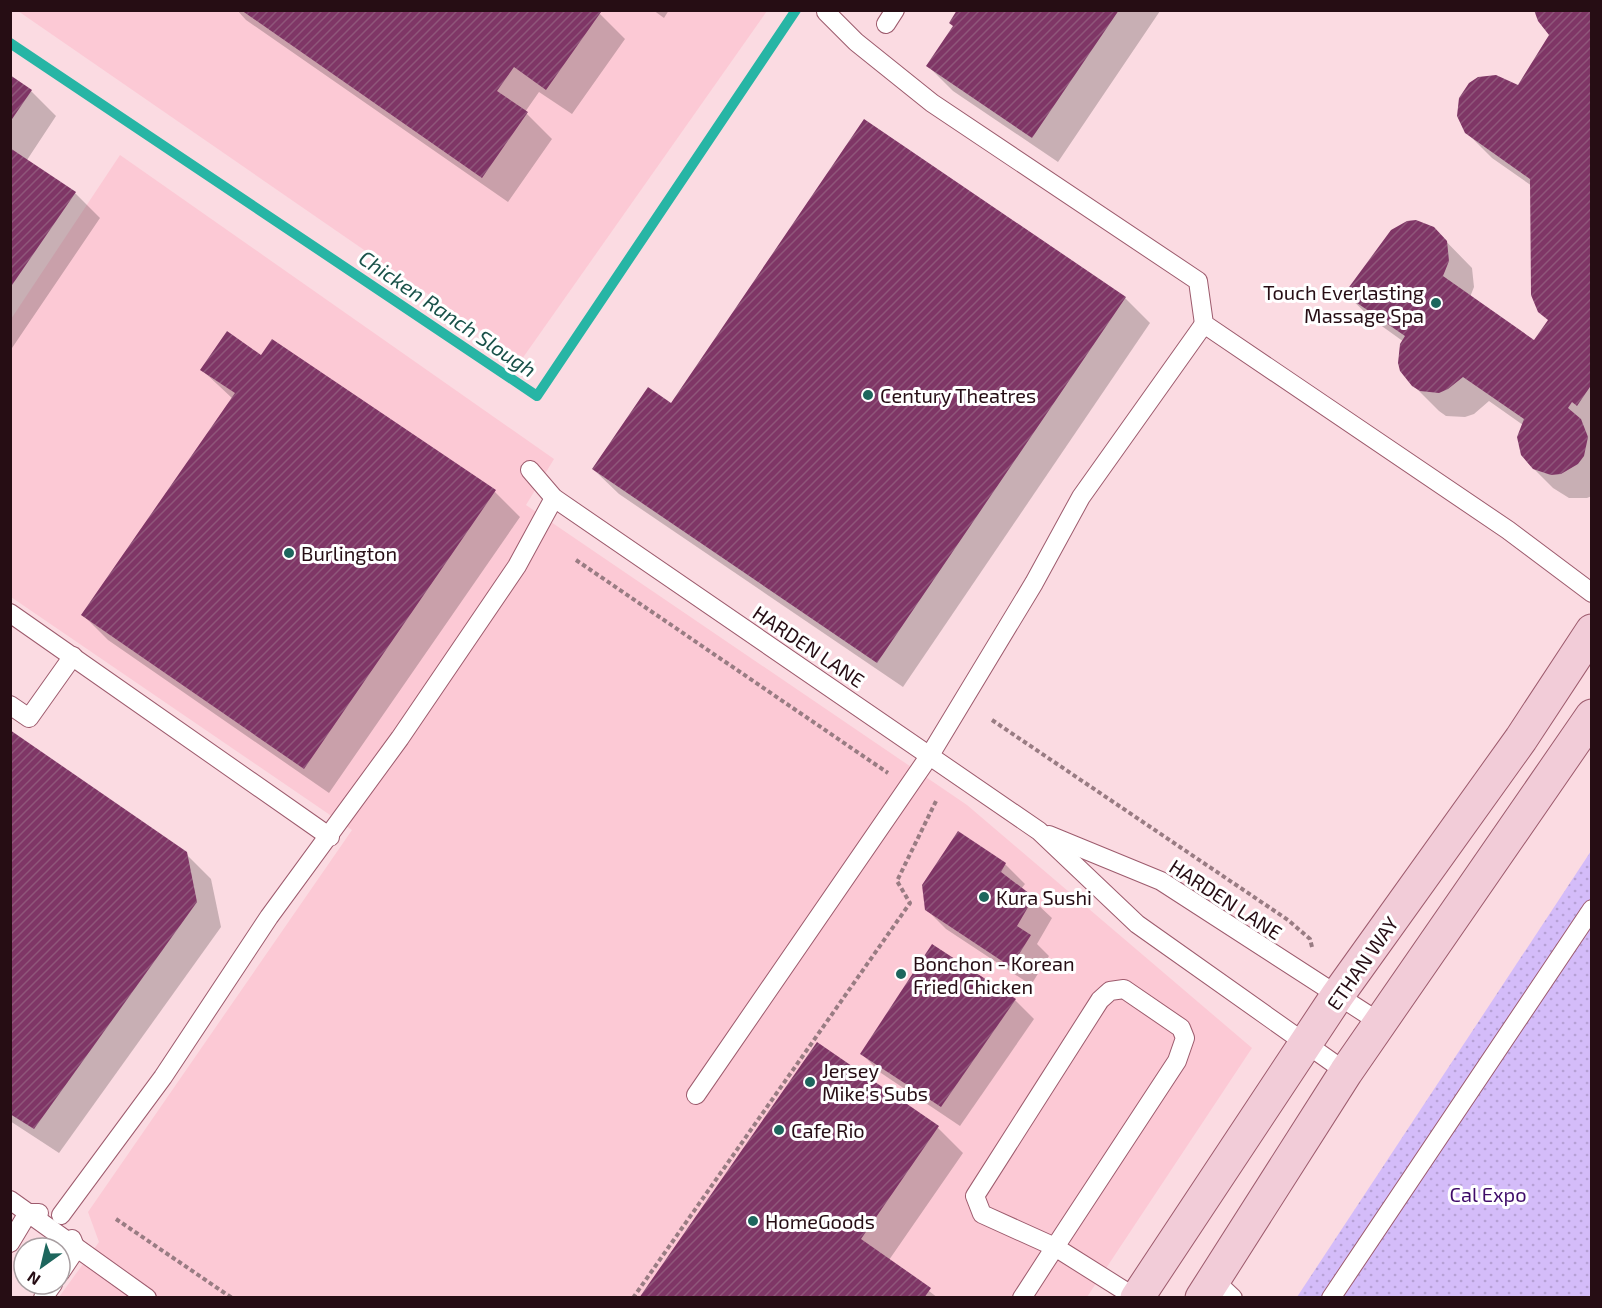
<svg xmlns="http://www.w3.org/2000/svg" width="1602" height="1308" font-family="'Exo 2',sans-serif">
  <style>
    .built { fill: #fcc9d5 }
    .park { fill: url(#park-dots) }
    .shadow { fill: #0003 }
    .lines { fill: none; stroke-linecap: round; stroke-linejoin: round }
    .stream { stroke: #27b5a5; stroke-width: 10 }
    .building { fill: url(#building-hatch) }
    .lane-casing { stroke: #9d5b6d; stroke-width: 20 }
    .secondary-casing { stroke: #9d5b6d; stroke-width: 35 }
    .path { stroke: #997c83; stroke-width: 4; stroke-dasharray: 4.5 3; stroke-linecap: butt }
    .lane { stroke: #fff; stroke-width: 18 }
    .secondary { stroke: #f2ccd8; stroke-width: 33 }
    .poi-dot { fill: #1d665d; stroke: #fff; stroke-width: 2 }
    .labels { text-anchor: middle; dominant-baseline: central; stroke-width: 6; stroke-linejoin: round; paint-order: stroke }
    .poi-label { font-size: 20px; fill: #260d14; stroke: #fff; text-anchor: start }
    .street-label { font-size: 20px; fill: #260d14; stroke: #fff }
    .park-label { font-size: 20px; fill: #3f0b69; stroke: #fff }
    .water-label { font-size: 21px; font-style: italic; fill: #195149; stroke: #fff }
  </style>
  <defs>
    <pattern id="park-dots" width="8" height="8" patternUnits="userSpaceOnUse" patternTransform="scale(1.5)"><rect width="8" height="8" fill="#d4bcf9"/><path d="M2 2h.1M6 6h.1" fill="none" stroke="#b6a0d5" stroke-width="1.8" stroke-linecap="round"/></pattern>
    <pattern id="building-hatch" width="6" height="6" patternUnits="userSpaceOnUse" patternTransform="scale(1.5)"><rect width="6" height="6" fill="#7f3666"/><path d="M-1 1l2-2M0 6l6-6M5 7l2-2" fill="none" stroke="#8f567a"/></pattern>
  </defs>
  <rect width="100%" height="100%" fill="#fbdbe2"/>
  <g class="built">
    <polygon points="18,11 767,11 522,359"/>
    <polygon points="120,155 554,459 526,505 967,805 1252,1048 1087,1297 59,1297 99,1242 88,1212 352,830 11,597 11,319"/>
  </g>
  <polygon class="park" points="1591,851 1591,1297 1297,1297"/>
  <g class="shadow">
    <polygon points="237,10 601,10 599,13 625,39 572,114 539,92 525,112 552,139 508,202 246,20"/>
    <polygon points="653,10 669,10 664,18"/>
    <polygon points="959,10 1159,10 1160,11 1058,162 953,91 928,66 955,26"/>
    <polygon points="1592,10 1592,496 1587,498 1569,498 1553,488 1527,462 1523,425 1489,401 1474,414 1465,417 1446,416 1439,411 1413,385 1404,342 1372,319 1346,294 1433,228 1472,268 1474,287 1470,297 1534,342 1549,321 1532,186 1492,158 1466,132 1519,87"/>
    <polygon points="10,77 31,91 56,116 27,160 75,193 100,218 10,351"/>
    <polygon points="1125,298 1150,323 903,687 619,494 593,469 671,405"/>
    <polygon points="272,341 495,492 520,517 329,793 108,640 83,615 233,399 202,370 262,357"/>
    <polygon points="10,732 186,854 211,879 221,927 59,1153 10,1121"/>
    <polygon points="959,833 1005,864 1025,884 1021,889 1052,918 1037,944 1049,956 1031,985 946,929 926,909"/>
    <polygon points="1015,1000 1034,1019 960,1126 881,1073 862,1054"/>
    <polygon points="818,1044 938,1128 963,1153 889,1260 938,1298 640,1298"/>
  </g>
  <g class="lines">
    <polyline class="stream" points="10,43 537,396 796,10"/>
  </g>
  <g class="building">
    <polygon points="241,10 598,10 601,12 546,90 514,67 497,91 528,112 482,178"/>
    <polygon points="957,10 1119,10 1032,138 926,66 953,26 949,23"/>
    <polygon points="1534,10 1592,10 1592,384 1577,406 1572,402 1568,408 1581,419 1588,437 1584,456 1578,464 1561,474 1551,475 1533,469 1521,455 1517,437 1524,419 1463,377 1448,389 1439,393 1420,391 1412,386 1400,371 1398,363 1400,344 1405,336 1344,294 1391,230 1407,221 1416,220 1434,227 1447,241 1449,261 1443,276 1534,340 1548,320 1538,312 1531,295 1530,179 1465,133 1457,116 1459,98 1469,83 1478,77 1496,75 1518,85 1549,35 1538,21"/>
    <polygon points="10,75 32,90 10,122"/>
    <polygon points="864,119 1126,297 877,663 592,469 648,387 671,403"/>
    <polygon points="10,148 76,192 10,288"/>
    <polygon points="227,331 261,355 272,339 496,490 304,769 81,615 235,393 200,370"/>
    <polygon points="10,730 187,852 197,902 34,1129 10,1114"/>
    <polygon points="958,831 1006,863 1001,872 1034,897 1017,926 1031,935 1011,967 925,910 922,885"/>
    <polygon points="932,944 1016,999 941,1107 860,1054"/>
    <polygon points="817,1042 939,1126 861,1239 931,1288 924,1298 639,1298"/>
  </g>
  <g class="lines">
    <g class="lane-casing">
      <g id="lane">
        <polyline points="826,12 856,42 932,103 1198,281 1204,324 1508,530 1592,593"/>
        <polyline points="886,24 895,10"/>
        <polyline points="530,470 554,498 1039,831 1137,924 1346,1072"/>
        <polyline points="10,613 330,837"/>
        <polyline points="10,705 29,718 73,656"/>
        <polyline points="1049,835 1161,881 1379,1022"/>
        <polygon points="1124,989 1181,1028 1185,1038 1177,1061 1055,1247 982,1214 975,1196 1100,1000 1110,991"/>
        <polyline points="696,1095 930,755 1034,583 1081,497 1204,324"/>
        <polyline points="10,1200 147,1298"/>
        <polyline points="61,1215 163,1077 269,917 400,738 517,566 554,498"/>
        <polyline points="10,1243 28,1213 39,1213"/>
        <polyline points="60,1273 76,1249 72,1239"/>
        <polyline points="1214,1280 1233,1298"/>
        <polyline points="43,1298 53,1284"/>
        <polyline points="1022,1298 1055,1247 1136,1298"/>
        <polyline points="1331,1298 1592,909"/>
      </g>
    </g>
    <g class="secondary-casing">
      <g id="secondary">
        <polyline points="1137,1298 1337,996 1521,739 1592,631"/>
        <polyline points="1202,1298 1346,1072 1592,716"/>
      </g>
    </g>
    <g class="path">
      <polyline points="576,560 888,773"/>
      <polyline points="992,720 1288,920 1310,939 1312,947"/>
      <polyline points="116,1219 232,1298"/>
      <polyline points="633,1298 910,903 897,881 937,799"/>
    </g>
    <use href="#lane" class="lane"/>
    <use href="#secondary" class="secondary"/>
  </g>
  <g class="poi-dot">
    <circle cx="1436" cy="303" r="6"/>
    <circle cx="868" cy="395" r="6"/>
    <circle cx="289" cy="553" r="6"/>
    <circle cx="984" cy="897" r="6"/>
    <circle cx="901" cy="974" r="6"/>
    <circle cx="810" cy="1082" r="6"/>
    <circle cx="779" cy="1130" r="6"/>
    <circle cx="753" cy="1221" r="6"/>
  </g>
  <g class="labels">
    <g class="poi-label">
      <text x="1424" y="292" text-anchor="end">Touch Everlasting<tspan x="1424" dy="23">Massage Spa</tspan></text>
      <text x="880" y="395">Century Theatres</text>
      <text x="301" y="553">Burlington</text>
      <text x="996" y="897">Kura Sushi</text>
      <text x="913" y="963">Bonchon - Korean<tspan x="913" dy="23">Fried Chicken</tspan></text>
      <text x="822" y="1070">Jersey<tspan x="822" dy="23">Mike's Subs</tspan></text>
      <text x="791" y="1130">Cafe Rio</text>
      <text x="765" y="1221">HomeGoods</text>
    </g>
    <g class="street-label">
      <text transform="translate(809 646) rotate(34)">HARDEN LANE</text>
      <text transform="translate(1226 899) rotate(33)">HARDEN LANE</text>
      <text transform="translate(1362 963) rotate(-55)">ETHAN WAY</text>
    </g>
    <g class="park-label">
      <text x="1488" y="1194">Cal Expo</text>
    </g>
    <g class="water-label">
      <text transform="translate(448 313) rotate(34)">Chicken Ranch Slough</text>
    </g>
  </g>
  <rect width="1602" height="1308" fill="none" stroke="#260d14" stroke-width="24"/>
  <g transform="translate(42 1266) rotate(214)"><circle r="28" fill="#ffffff" stroke="#a89ea1" stroke-width="1.5"/>
  <path d="M0-4.5L10 22L0 15L-10 22Z" fill="#1d665d"/>
  <text y="-9" font-size="16" font-weight="bold" text-anchor="middle" fill="#260d14">N</text>
  </g>
</svg>
